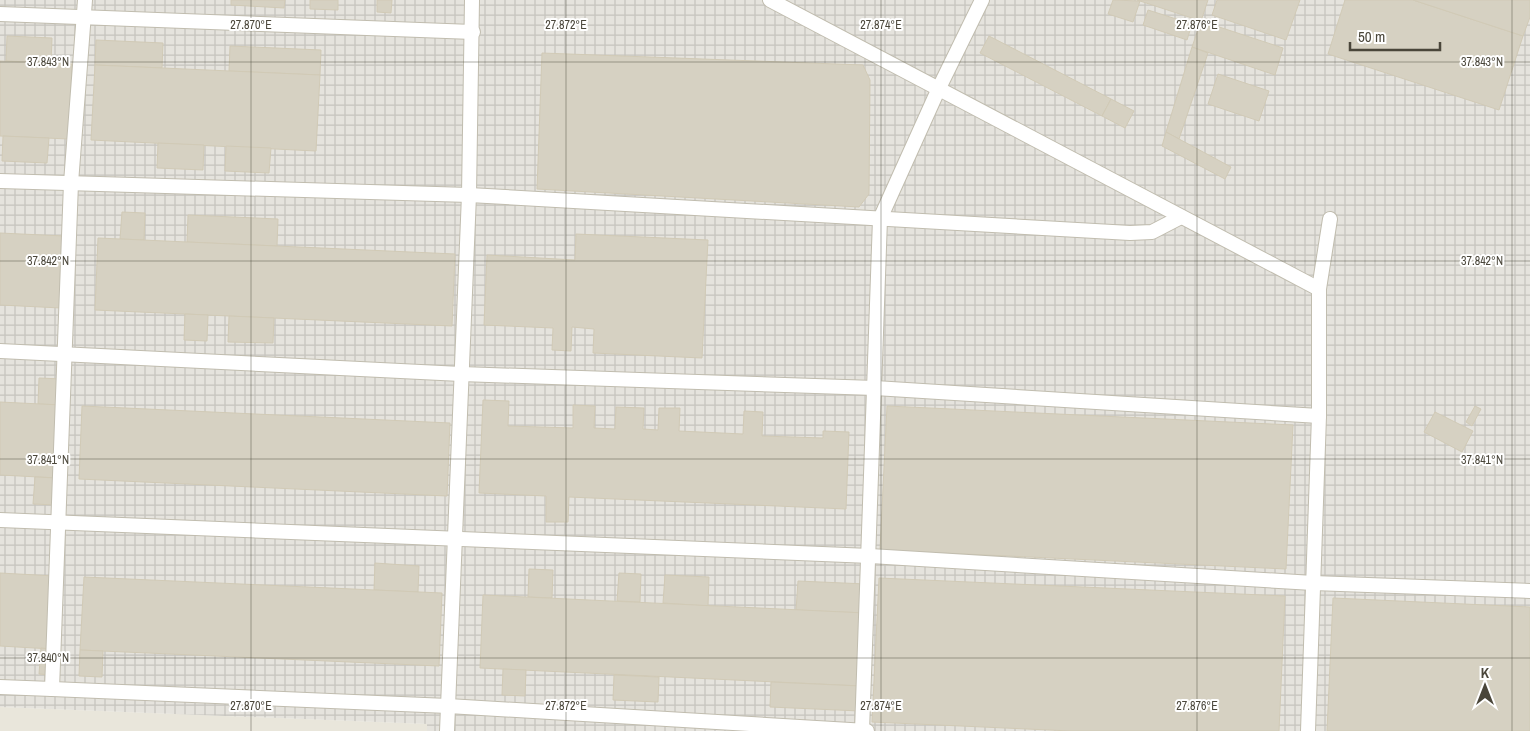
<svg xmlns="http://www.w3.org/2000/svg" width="1530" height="731" font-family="'Archivo Narrow',sans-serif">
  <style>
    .residential { fill: #e9e6db }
    .industrial { fill: url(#industrial-grid) }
    .building { fill: #d6d1c2; stroke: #d1cab6 }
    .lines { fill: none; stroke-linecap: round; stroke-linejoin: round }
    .minor-casing { stroke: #c1bdaf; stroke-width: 16 }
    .minor { stroke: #fff; stroke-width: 14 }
    .ticks { fill: none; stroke: #4a463a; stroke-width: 1; stroke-opacity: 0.45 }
    .ticks-label { font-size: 12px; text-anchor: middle; fill: #4a463a; stroke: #fff; stroke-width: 4; stroke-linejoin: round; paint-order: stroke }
  </style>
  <defs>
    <pattern id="industrial-grid" width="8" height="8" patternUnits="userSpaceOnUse" patternTransform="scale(1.25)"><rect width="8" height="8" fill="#e5e3dd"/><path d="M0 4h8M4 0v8" fill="none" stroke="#c6c4be"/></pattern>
  </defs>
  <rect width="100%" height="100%" fill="#f5f4ec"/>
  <polygon class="residential" points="0,707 427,724 427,731 0,731"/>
  <polygon class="industrial" points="0,0 1530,0 1530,731 427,731 427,724 0,707"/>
  <g class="building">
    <polygon points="231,0 285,0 284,8 231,5"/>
    <polygon points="310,0 338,0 338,10 310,9"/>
    <polygon points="377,0 392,0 391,13 377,12"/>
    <polygon points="1113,0 1140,1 1133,22 1108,14"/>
    <polygon points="1137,0 1208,0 1201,21"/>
    <polygon points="1217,0 1300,0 1286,40 1212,15"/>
    <polygon points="1345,0 1413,0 1523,36 1499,110 1328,54"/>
    <polygon points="1413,0 1530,0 1530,17 1523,36"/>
    <polygon points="1148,10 1192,24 1187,40 1143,25"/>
    <polygon points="1201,21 1283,48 1275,75 1192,47"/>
    <polygon points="7,36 52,38 51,63 6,61"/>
    <polygon points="989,36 1111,99 1102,116 980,53"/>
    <polygon points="96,40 163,43 162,68 95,65"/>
    <polygon points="230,46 321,50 320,75 229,71"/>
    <polygon points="1192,47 1208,53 1179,139 1166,132"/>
    <polygon points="542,53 863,65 870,80 869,194 859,207 537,189"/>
    <polygon points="0,61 72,64 69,139 0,136"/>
    <polygon points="95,65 320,75 316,151 91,140"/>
    <polygon points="1218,74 1269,91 1259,121 1208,104"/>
    <polygon points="1111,99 1134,111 1125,128 1102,116"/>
    <polygon points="1166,132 1231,167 1225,179 1162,146"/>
    <polygon points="3,136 49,138 47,163 2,161"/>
    <polygon points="158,143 204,145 203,170 157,168"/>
    <polygon points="226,146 271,148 269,173 225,171"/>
    <polygon points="122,212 145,213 144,240 120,239"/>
    <polygon points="188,215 278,219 277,246 187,242"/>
    <polygon points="0,233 64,236 61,308 0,305"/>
    <polygon points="576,234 708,240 702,358 593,353 594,329 572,327 571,351 552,350 553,328 484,325 487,255 575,260"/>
    <polygon points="98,238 455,254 452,326 95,310"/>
    <polygon points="185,314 208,315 207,341 184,340"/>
    <polygon points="229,316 274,318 273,343 228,342"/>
    <polygon points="39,378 62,379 61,405 38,404"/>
    <polygon points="483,400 509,401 508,426 573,428 573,405 595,406 594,428 615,429 616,407 644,408 643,429 658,430 659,408 680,408 679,431 743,434 744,411 763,412 762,436 823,438 823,431 849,432 846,509 569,497 568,522 546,522 546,496 479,493"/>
    <polygon points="0,402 61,405 58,478 0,475"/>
    <polygon points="82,406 450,423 447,496 79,479"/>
    <polygon points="887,406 1293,425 1286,569 880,550"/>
    <polygon points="1475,406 1481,409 1472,426 1466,422"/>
    <polygon points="1435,412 1473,431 1462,452 1424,432"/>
    <polygon points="35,477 58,478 56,505 33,504"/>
    <polygon points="375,563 419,566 418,592 374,590"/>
    <polygon points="529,569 553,570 552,598 528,597"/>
    <polygon points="0,573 55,576 52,649 0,646"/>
    <polygon points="619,573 641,574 640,602 617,601"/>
    <polygon points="665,575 709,577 708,606 663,603"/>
    <polygon points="84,577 442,593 439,666 80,650"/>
    <polygon points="879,578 1285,596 1279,731 1071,731 872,722"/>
    <polygon points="798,581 866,584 865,613 796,610"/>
    <polygon points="483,595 865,613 861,686 480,668"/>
    <polygon points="1333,598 1530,607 1530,731 1327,731"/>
    <polygon points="41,648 52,649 50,675 39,674"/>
    <polygon points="80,650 103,651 102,677 79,676"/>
    <polygon points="503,669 526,670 525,696 502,695"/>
    <polygon points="614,675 659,677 658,702 613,700"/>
    <polygon points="771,682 861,686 860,711 770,707"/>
  </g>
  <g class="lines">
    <g class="minor-casing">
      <g id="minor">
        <polyline points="770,0 1319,289"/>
        <polyline points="0,14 473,32"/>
        <polyline points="0,181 469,195 1130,233 1152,232 1181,217"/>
        <polyline points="0,351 461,374 875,388 1319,416"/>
        <polyline points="0,520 870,556 1313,583 1530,591"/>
        <polyline points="0,687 52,689 71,183 85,0"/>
        <polyline points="52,689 448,706 867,731"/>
        <polyline points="447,731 469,195 472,0"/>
        <polyline points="862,731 880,219 939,88 982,0"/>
        <polyline points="1308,731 1319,416 1319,289 1330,219"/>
      </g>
    </g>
    <use href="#minor" class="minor"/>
  </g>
  <path class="ticks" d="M251,0V731M566,0V731M881,0V731M1197,0V731M1512,0V731M0,62H1530M0,261H1530M0,459H1530M0,658H1530"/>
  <g class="ticks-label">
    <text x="251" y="29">27.870°E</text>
    <text x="566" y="29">27.872°E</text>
    <text x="881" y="29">27.874°E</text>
    <text x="1197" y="29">27.876°E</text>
    <text x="48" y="66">37.843°N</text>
    <text x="1482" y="66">37.843°N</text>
    <text x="48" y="265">37.842°N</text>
    <text x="1482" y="265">37.842°N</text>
    <text x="48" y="464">37.841°N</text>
    <text x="1482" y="464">37.841°N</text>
    <text x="48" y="662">37.840°N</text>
    <text x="251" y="710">27.870°E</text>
    <text x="566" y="710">27.872°E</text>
    <text x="881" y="710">27.874°E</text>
    <text x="1197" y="710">27.876°E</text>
  </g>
  <g transform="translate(1485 686)" stroke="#ffffff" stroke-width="4" paint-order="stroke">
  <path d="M0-4L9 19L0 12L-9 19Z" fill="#4a463a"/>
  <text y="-8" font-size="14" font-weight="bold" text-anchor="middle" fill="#4a463a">K</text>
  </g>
  <path d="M1350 42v8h90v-8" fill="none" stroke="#4a463a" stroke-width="2.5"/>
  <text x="1358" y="42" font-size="15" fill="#4a463a" stroke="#ffffff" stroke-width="4" paint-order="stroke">50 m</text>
</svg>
